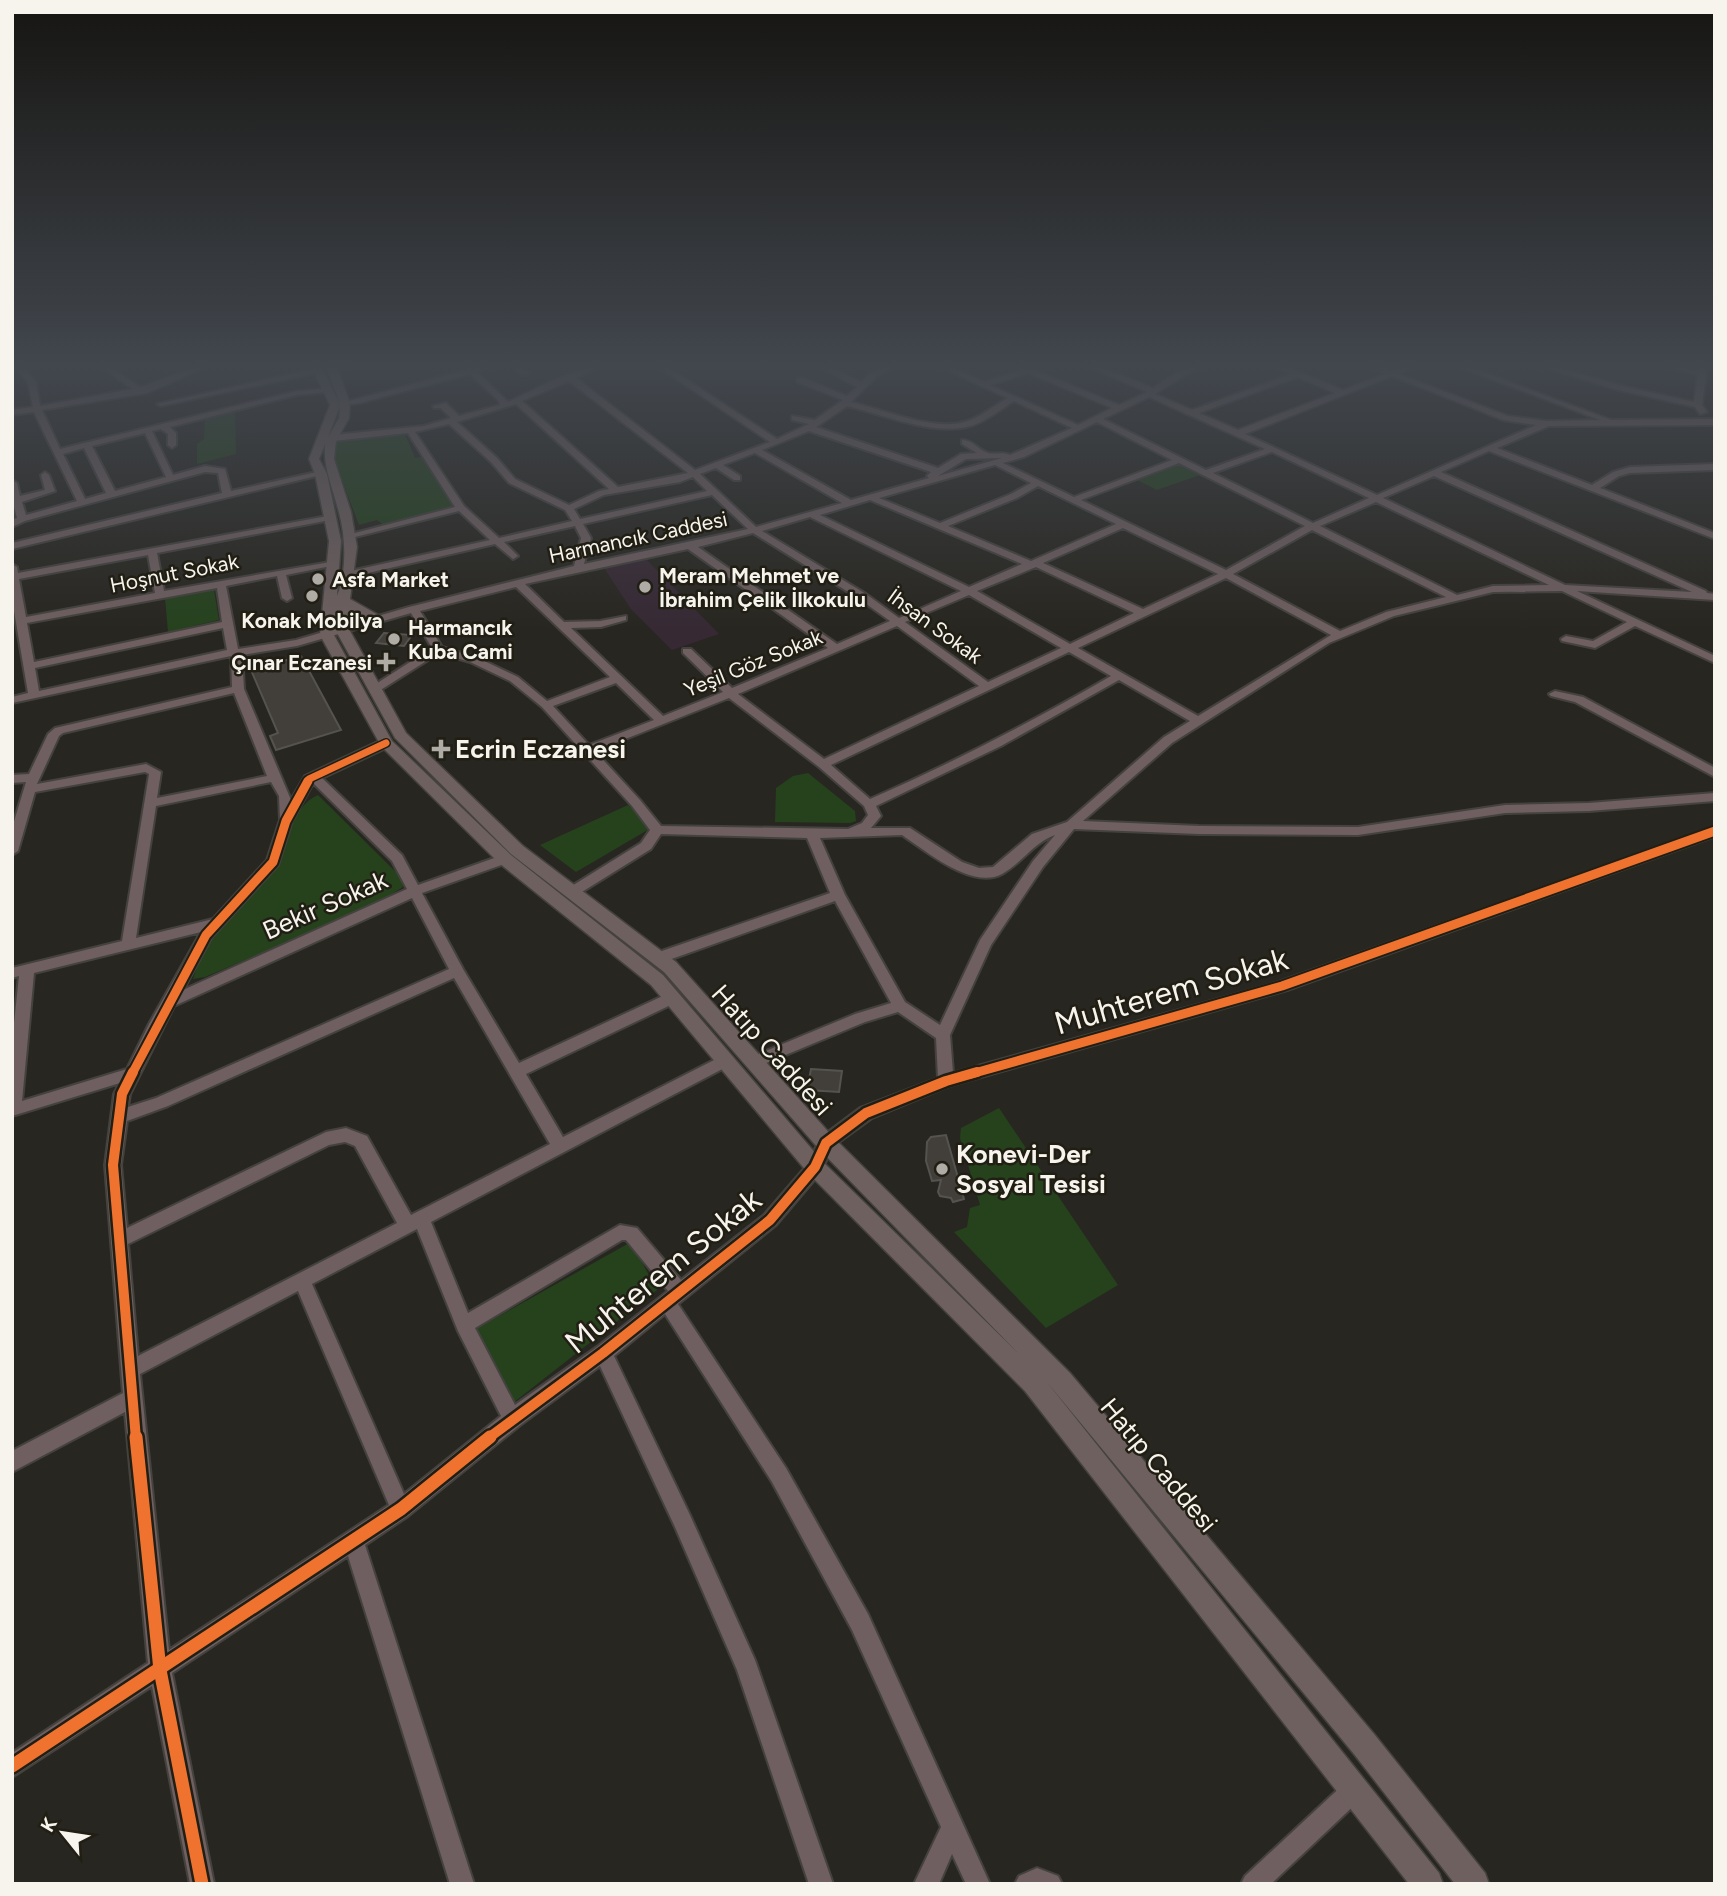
<svg xmlns="http://www.w3.org/2000/svg" width="1727" height="1896" font-family="Figtree,sans-serif">
  <style>
    .education { fill: #362934 }
    .green { fill: #25421d }
    .building { fill: #423f3a; stroke: #55534e; stroke-width: 2 }
    .lines { fill: none; stroke-linecap: round; stroke-linejoin: round }
    .minor-casing { stroke: #44423e; stroke-width: 4 }
    .major-casing { stroke: #44423e; stroke-width: 3 }
    .minor { fill: #6f5f60; fill-rule: evenodd }
    .major { fill: #6e605f; fill-rule: evenodd }
    .cycleway-far3-casing { stroke: #211e14; stroke-width: 10 }
    .cycleway-far2-casing { stroke: #211e14; stroke-width: 13 }
    .cycleway-far1-casing { stroke: #211e14; stroke-width: 15 }
    .cycleway-casing { stroke: #211e14; stroke-width: 18 }
    .cycleway-far3 { stroke: #ef722f; stroke-width: 7 }
    .cycleway-far2 { stroke: #ef722f; stroke-width: 9 }
    .cycleway-far1 { stroke: #ef722f; stroke-width: 10 }
    .cycleway { stroke: #ef722f; stroke-width: 13 }
    .poi-dot { fill: #aeaca5; stroke: #211e14; stroke-width: 2.5 }
    .labels { text-anchor: middle; dominant-baseline: central; stroke-width: 5; stroke-linejoin: round; paint-order: stroke }
    .far-street-label { font-size: 21px; fill: #f6f4ed; stroke: #211e14 }
    .far-poi-label { font-size: 21px; font-weight: bold; fill: #f6f4ed; stroke: #211e14; text-anchor: start }
    .poi-label { font-size: 26px; font-weight: bold; fill: #f6f4ed; stroke: #211e14; text-anchor: start }
    .street-label { font-size: 26px; fill: #f6f4ed; stroke: #211e14 }
    .near-street-label { font-size: 32px; fill: #f6f4ed; stroke: #211e14 }
  </style>
  <rect width="100%" height="100%" fill="#282620"/>
  <polygon class="education" points="644,557 719,634 672,650 631,609 602,565"/>
  <g class="green">
    <polygon points="233,410 235,411 236,454 197,464 197,444 204,439 205,417"/>
    <polygon points="405,434 415,458 422,457 455,508 385,526 377,520 359,525 333,456 334,444 339,441"/>
    <polygon points="1175,463 1200,475 1157,490 1135,479"/>
    <polygon points="209,588 214,590 219,620 168,632 165,598"/>
    <polygon points="808,773 855,811 856,821 850,823 775,822 776,788 793,776"/>
    <path d="M318,795L401,877L403,887L369,908L205,977L193,979C198,963 205,948 214,935C232,910 259,892 276,867C292,842 288,809 318,795Z"/>
    <polygon points="628,805 651,828 576,872 540,845"/>
    <polygon points="999,1108 1118,1285 1046,1328 954,1232 967,1227 970,1208 980,1205 960,1138 961,1128"/>
    <polygon points="631,1242 657,1290 513,1403 476,1329"/>
  </g>
  <g class="building">
    <polygon points="384,633 412,635 404,646 376,643"/>
    <polygon points="301,656 341,730 276,750 270,736 278,733 251,670"/>
    <polygon points="811,1069 842,1071 839,1092 807,1090"/>
    <polygon points="946,1135 964,1199 953,1202 951,1198 940,1196 938,1192 941,1180 932,1181 926,1161 927,1142 931,1137"/>
  </g>
  <g class="lines">
    <g class="minor-casing">
      <g id="minor">
        <path d="M14,366H22L36,382L40,406L132,389L100,366C116,366 127,382 142,387L197,366H208L147,393L42,410L60,449L297,391L331,388V392H328L297,395L170,427L176,433V445L172,448L168,445V434L161,429L152,431L173,475L205,466L225,469L231,491L321,471L325,474L12,549V543L222,493L218,473L205,472L25,521L12,527V520L17,518L12,500V480L17,483L20,496L45,490L41,475L45,472L49,475L55,491L22,502L26,515L77,501L34,412L12,415V410L33,407L28,382ZM145,433L166,477L115,491L92,446ZM84,448L106,493L85,499L63,454Z"/>
        <polygon points="336,366 351,366 332,371 328,369"/>
        <path d="M464,366L473,368L493,366L477,372L508,402C532,391 578,366 602,366L576,378L695,470L770,442L657,366H666L777,439L809,424L792,420V416L815,420L843,400L797,382V378H803L847,396L857,387L818,366H828L861,382C871,372 879,366 894,366L877,376L851,402C882,409 933,431 964,422C980,418 994,406 1007,398L939,366H949L984,382L1021,370L1015,366H1025L1119,405L1147,392L1087,366H1098L1153,388C1170,377 1183,366 1204,366L1188,373L1155,394L1192,410L1291,374L1274,366H1285L1343,390L1385,374L1368,366H1379L1392,371L1405,366H1416L1399,374L1508,416L1546,421L1600,420L1456,366H1467L1611,420L1715,419V425L1549,426L1497,448L1592,485L1613,472L1630,467L1715,464V470L1630,473L1619,476L1600,488L1715,533V539L1489,451L1441,472L1706,591L1707,593L1715,594V600L1577,591L1715,656V663L1635,626L1595,648L1562,641L1561,639L1566,636L1593,641L1627,622L1562,591L1493,592L1394,616L1329,643L1172,743L1083,821L1199,826L1358,827L1505,805L1589,803L1715,793V801L1589,811L1505,813L1358,835L1199,834L1074,829L1043,867L991,945L950,1035L953,1073L1279,982L1715,827V836L1287,990L949,1086L872,1118L832,1147L821,1172L776,1225L678,1304L786,1468L868,1614L990,1884H966L952,1854L939,1884H914L941,1827L852,1630L772,1482L665,1314L614,1356L689,1513L755,1660L833,1884H809L737,1670L675,1527L600,1366L519,1426L408,1516L365,1545L474,1884H450L348,1556L172,1673L214,1884H190L152,1686L12,1777V1753L148,1663L125,1412L12,1472V1451L123,1393L105,1165L114,1094L120,1083L12,1116V1042L19,976L12,978V968L122,941L149,774L145,772L35,792L18,851L12,855V828L26,782L12,783V775L29,774L48,734L55,728L232,687L231,656L12,703V697L28,693L12,599V564L17,567L18,573L333,515L335,517L330,520L157,553L164,591L336,561V565L286,575L292,598L287,601L282,598L277,576L226,586L238,649L296,640L409,607L574,566L581,538L575,526L504,542L518,556L513,559L495,544L346,578L341,575L346,572L490,540L459,511L347,539V535L455,507L408,433L333,441L329,438L333,435L424,426L451,418L441,408H434L433,406L446,403L459,416L500,405L499,401L470,374L360,403L345,405L341,403L466,370ZM1028,373L1112,408L1078,425L990,385ZM1392,376L1503,420L1536,425L1377,495L1245,434ZM1298,377L1335,393L1238,430L1199,413ZM569,381L688,473L618,487L522,401ZM1149,397L1265,449L1206,470L1103,419ZM1014,401L1072,428L1010,455C1003,451 996,455 988,453C978,450 973,440 962,440V444L977,453L961,454L938,468L816,427L847,406C881,414 931,435 966,427C983,424 999,410 1014,401ZM516,404L609,489L599,491L569,505L515,479L497,458L457,422ZM1097,422L1172,460L1074,497L1003,463L1024,457ZM449,424L491,462L509,483L565,510L572,521L499,538L464,506L415,432ZM809,431L931,472L927,476L929,478L851,500L762,450ZM1272,452L1369,498L1313,523L1213,473ZM755,453L842,503L756,527L700,474L716,468L734,480H740V476L723,465ZM1002,458L938,476L966,459ZM1179,463L1305,526L1226,570L1081,500ZM995,465L1031,483L1011,494L940,523L879,498ZM1434,476L1692,592L1565,585L1383,498ZM693,477L707,491L580,519L574,509L604,495L680,482ZM1038,486L1116,524L1031,561L948,526L1017,498ZM712,495L748,529L584,564L591,538L583,524ZM870,500L1022,564L969,587L820,515ZM1376,502L1549,585L1493,586L1457,595L1320,526ZM810,517L961,591L899,618L866,594L762,531ZM1123,528L1218,574L1143,609L1043,563ZM1312,530L1446,597L1386,612L1340,631L1233,574ZM753,533L858,598L890,621L837,644L698,547ZM688,549L828,648L732,688L691,649H683V653L723,692L663,716L571,628L601,627L626,620V616L600,621L564,622L525,584ZM148,555L155,593L26,617L19,579ZM1036,567L1134,613L1070,644L977,591ZM1226,578L1331,635L1198,716L1078,648ZM516,587L610,677L547,701L518,677L478,658L442,647L420,611ZM217,588L222,622L34,662L27,623ZM969,595L1061,648L988,682L905,622ZM411,613L432,648L371,687V691H379L439,653L470,662L510,681L542,707L632,806L650,830L641,843L567,889L565,892L567,895H577L651,849L661,834L807,838L830,893L653,954L651,958L653,962H663L835,901L891,1003L855,1014L749,1058L746,1062L749,1066H759L865,1022L898,1012L936,1038L938,1078L860,1108L820,1138L809,1163L764,1215L681,1280L637,1228L620,1225L468,1313L431,1222L730,1065L733,1061L730,1057H720L563,1137L526,1074L677,1002L679,998L677,994H667L519,1063L463,969L422,893L510,862L512,859L510,856H500L418,885L402,855L322,778L390,746V740H382L305,776L291,800L244,689L242,655L297,646ZM897,626L979,686L824,759L738,694ZM223,628L227,650L39,691L35,668ZM1069,652L1111,676C1033,721 953,763 870,799L831,765ZM1119,680L1190,721L1164,737L1067,822L1032,834L993,867L979,868L962,862L910,828H871L881,816L876,806L1001,746ZM616,683L654,720L589,745L553,706ZM234,693L267,776L157,798L161,772L146,764L37,784L59,736L63,733ZM729,698L819,767L864,806L868,815L862,823L848,829L661,826L640,800L595,751ZM271,782L279,796L280,820L267,860L213,919L136,938L156,806ZM313,783L392,861L407,889L183,990L211,938L278,865L292,821ZM902,835C926,851 972,890 1002,874C1022,863 1033,843 1055,835L1033,861L980,940L940,1025L905,1002L845,895L820,838ZM412,898L449,969L156,1098L128,1107L130,1094L174,1006ZM201,932L149,1024L127,1069L22,1101L34,973ZM454,978L550,1144L411,1215L367,1136L346,1128L326,1132L127,1228L121,1165L127,1121L168,1106ZM345,1142L355,1146L397,1223L138,1356L128,1244L329,1145ZM417,1229L458,1331L501,1416L404,1494L312,1284ZM622,1240H626L668,1291L597,1347L515,1405L475,1328ZM298,1291L389,1505L169,1650L140,1374Z"/>
        <polygon points="511,366 520,366 529,373 522,375"/>
        <polygon points="1540,366 1552,366 1623,386 1694,402 1698,375 1663,366 1677,366 1698,371 1699,366 1707,366 1702,405 1707,412 1700,414 1695,407 1618,390"/>
        <polygon points="318,368 321,368 321,372 161,406 157,404"/>
        <polygon points="1555,691 1583,697 1715,768 1715,777 1575,702 1551,696 1549,694"/>
        <polygon points="1355,1777 1363,1781 1367,1789 1363,1797 1271,1884 1241,1884 1245,1876 1347,1781"/>
        <polygon points="1037,1868 1058,1876 1062,1884 1015,1884 1019,1876"/>
      </g>
    </g>
    <g class="major-casing">
      <path id="major" d="M311,366H321L340,404L326,366H336L350,403L349,418L336,441L334,459L351,512L357,547L350,599L380,616L373,620L349,611L350,631L406,733L523,846L676,962L833,1137L1070,1373L1374,1734L1485,1873L1489,1884H1455L1354,1754L1046,1381L1439,1873L1443,1884H1409L1025,1391L808,1173L651,985L499,863L381,746L320,635L329,541L315,474L309,459L330,405ZM340,406L339,418L328,437ZM325,444C323,466 332,487 338,509C346,536 347,570 337,596L341,541L327,474L319,459ZM335,622L336,631L395,738L511,854L664,972L819,1149L1018,1353L822,1161L663,975L511,855L392,741L334,635Z"/>
    </g>
    <use href="#minor" class="minor"/>
    <use href="#major" class="major"/>
    <g class="cycleway-far3-casing">
      <polyline id="cycleway-far3" points="307,783 309,779 386,743"/>
    </g>
    <g class="cycleway-far2-casing">
      <g id="cycleway-far2">
        <polyline points="132,1074 206,935 273,862 286,821 308,781"/>
        <polyline points="971,1074 1282,986 1715,831"/>
      </g>
    </g>
    <g class="cycleway-far1-casing">
      <g id="cycleway-far1">
        <polyline points="133,1072 122,1094 113,1165 136,1439"/>
        <polyline points="487,1439 603,1353 770,1220 815,1167 826,1143 866,1113 946,1081 977,1072"/>
      </g>
    </g>
    <g class="cycleway-casing">
      <g id="cycleway">
        <polyline points="136,1437 160,1670 202,1884"/>
        <polyline points="12,1766 401,1509 490,1437"/>
      </g>
    </g>
    <use href="#cycleway-far3" class="cycleway-far3"/>
    <use href="#cycleway-far2" class="cycleway-far2"/>
    <use href="#cycleway-far1" class="cycleway-far1"/>
    <use href="#cycleway" class="cycleway"/>
  </g>
  <linearGradient id="sky" x2="0" y2="1"><stop stop-color="#161512"/><stop offset="0.58" stop-color="#42474e"/><stop offset="1" stop-color="#42474e" stop-opacity="0"/></linearGradient>
  <rect width="1727" height="631" fill="url(#sky)"/>
  <g class="poi-dot">
    <circle cx="318" cy="579" r="7"/>
    <circle cx="645" cy="587" r="7"/>
    <circle cx="312" cy="596" r="7"/>
    <circle cx="394" cy="639" r="7"/>
    <path d="M382.5 651.5h7v7h7v7h-7v7h-7v-7h-7v-7h7z"/>
    <path d="M437.5 738.5h7v7h7v7h-7v7h-7v-7h-7v-7h7z"/>
    <circle cx="942" cy="1169" r="7"/>
  </g>
  <g class="labels">
    <g class="far-street-label">
      <text transform="translate(638 537) rotate(-12)">Harmancık Caddesi</text>
      <text transform="translate(174 573) rotate(-11)">Hoşnut Sokak</text>
      <text transform="translate(935 626) rotate(36)">İhsan Sokak</text>
      <text transform="translate(753 663) rotate(-22)">Yeşil Göz Sokak</text>
    </g>
    <g class="far-poi-label">
      <text x="659" y="575">Meram Mehmet ve<tspan x="659" dy="24">İbrahim Çelik İlkokulu</tspan></text>
      <text x="332" y="579">Asfa Market</text>
      <text x="312" y="620" text-anchor="middle">Konak Mobilya</text>
      <text x="408" y="627">Harmancık<tspan x="408" dy="24">Kuba Cami</tspan></text>
      <text x="372" y="662" text-anchor="end">Çınar Eczanesi</text>
    </g>
    <g class="poi-label">
      <text x="455" y="749">Ecrin Eczanesi</text>
      <text x="956" y="1154">Konevi-Der<tspan x="956" dy="30">Sosyal Tesisi</tspan></text>
    </g>
    <g class="street-label">
      <text transform="translate(325 905) rotate(-24)">Bekir Sokak</text>
      <text transform="translate(772 1050) rotate(48)">Hatıp Caddesi</text>
      <text transform="translate(1159 1465) rotate(50)">Hatıp Caddesi</text>
    </g>
    <g class="near-street-label">
      <text transform="translate(1171 991) rotate(-16)">Muhterem Sokak</text>
      <text transform="translate(663 1271) rotate(-39)">Muhterem Sokak</text>
    </g>
  </g>
  <rect width="1727" height="1896" fill="none" stroke="#f6f4ed" stroke-width="28"/>
  <g transform="translate(63 1833) rotate(300)" stroke="#211e14" stroke-width="5" paint-order="stroke">
  <path d="M0-5L12 26L0 18L-12 26Z" fill="#f6f4ed"/>
  <text y="-10" font-size="19" font-weight="bold" text-anchor="middle" fill="#f6f4ed">K</text>
  </g>
</svg>
